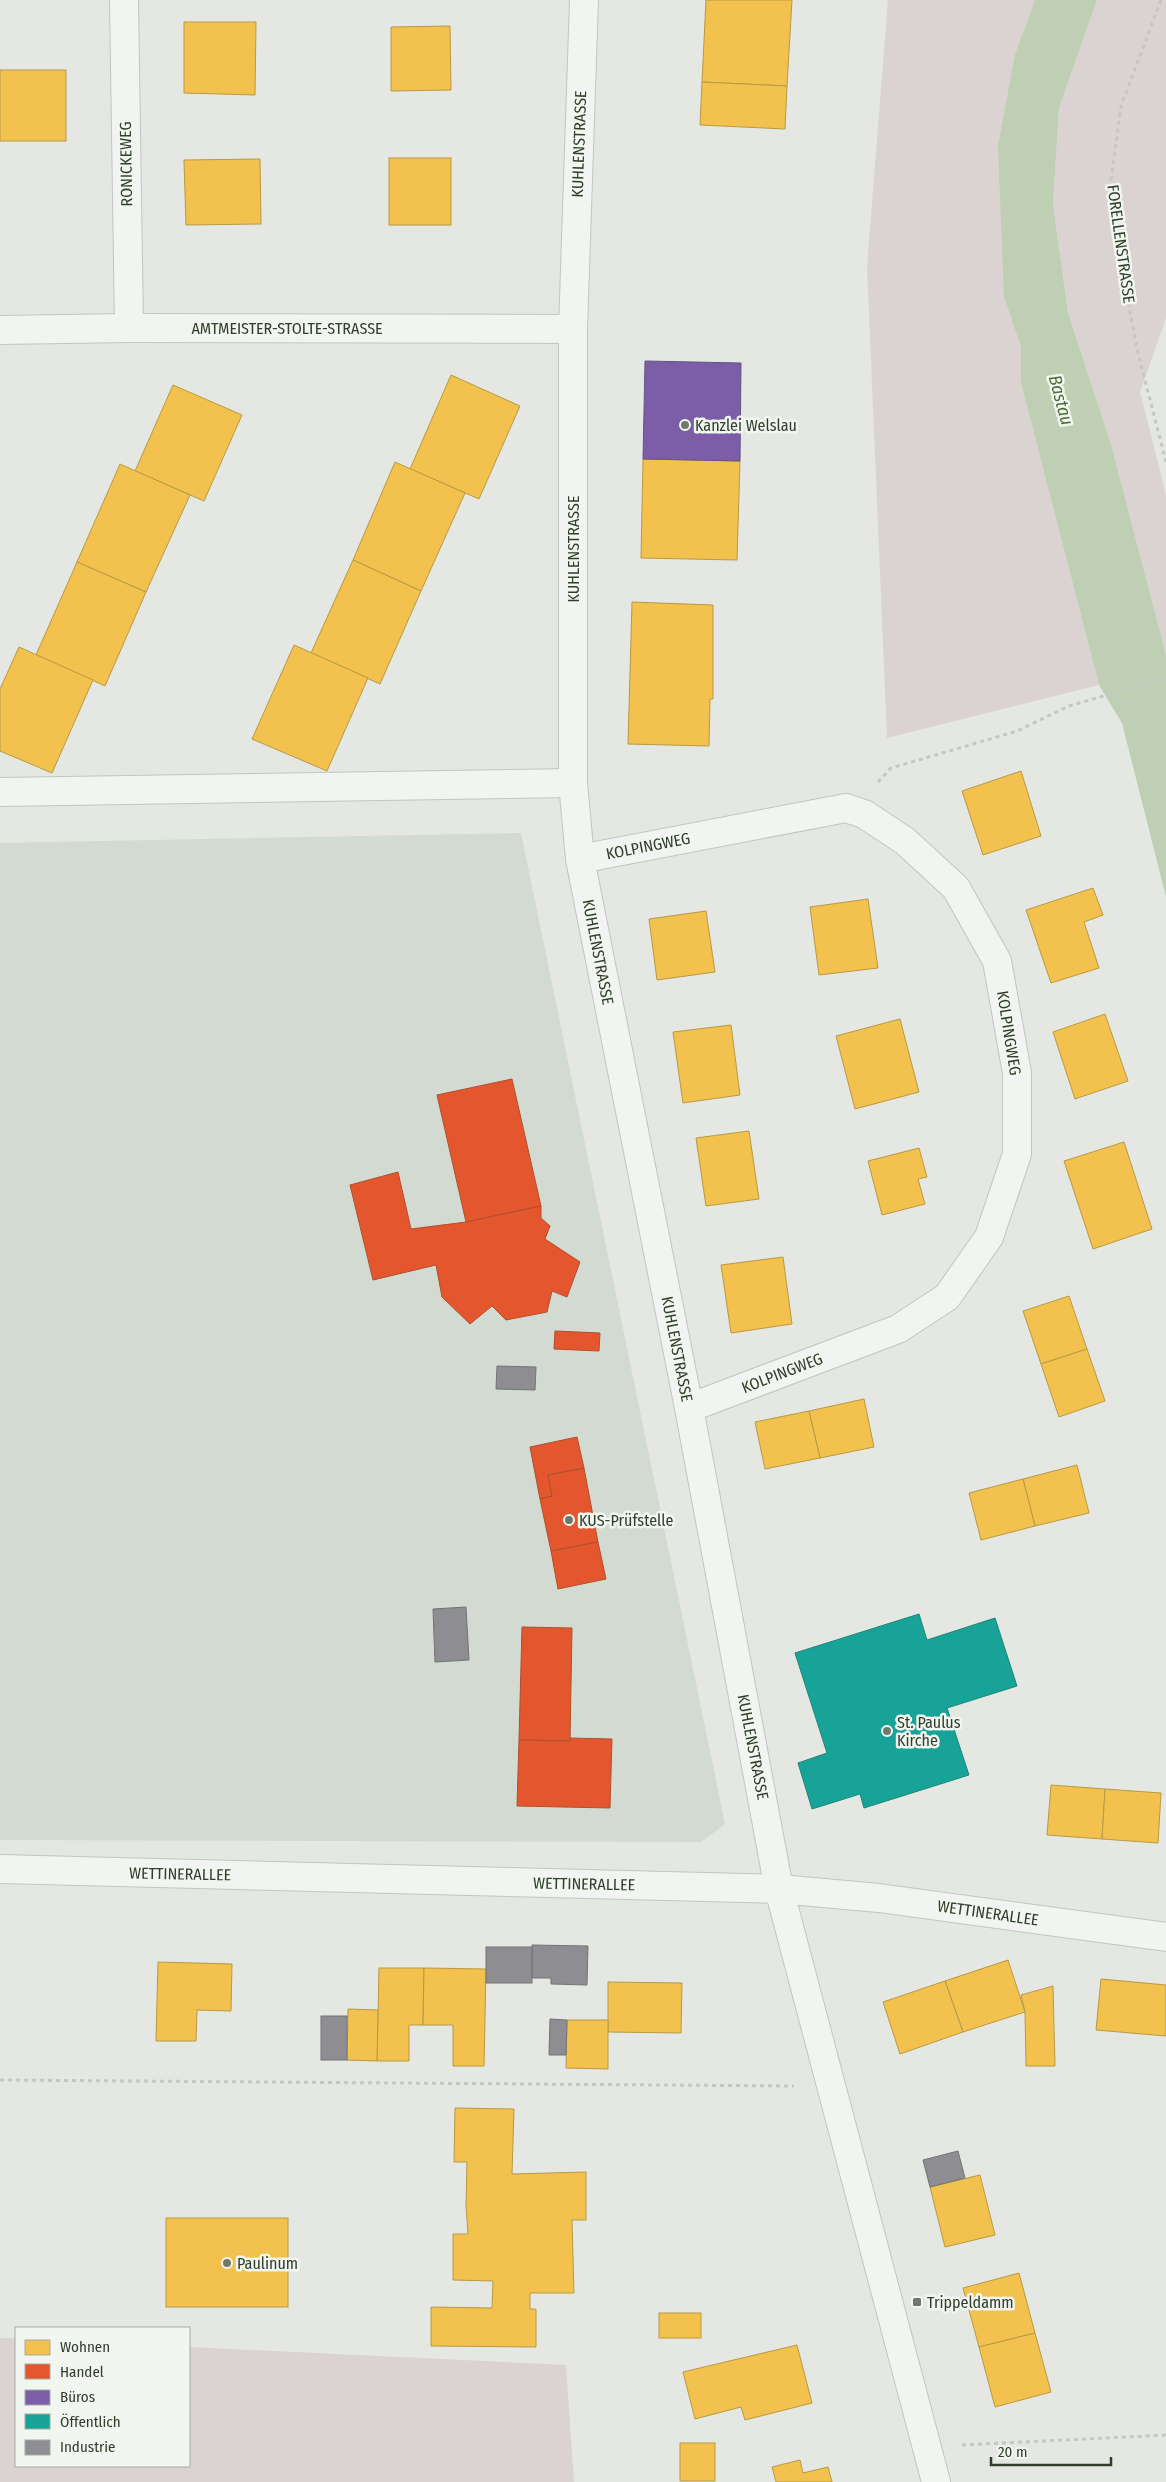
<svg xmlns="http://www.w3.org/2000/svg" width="1166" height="2482" font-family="'Fira Sans Condensed',sans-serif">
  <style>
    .built { fill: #d3dad1 }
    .green { fill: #dad3d2 }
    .water { fill: #becfb3 }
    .homes { fill: #f2c14e; stroke: #b89a44 }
    .shops { fill: #e4572e; stroke: #ae502d }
    .offices { fill: #7b5ea7; stroke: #645482 }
    .public { fill: #17a398; stroke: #1e8577 }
    .industry { fill: #8d8d92; stroke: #717573 }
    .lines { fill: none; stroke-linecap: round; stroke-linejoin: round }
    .minor-casing { stroke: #c3c5c2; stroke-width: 30 }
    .path { stroke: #c4c7c3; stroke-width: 3; stroke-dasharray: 4 4; stroke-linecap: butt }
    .minor { stroke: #f2f4f1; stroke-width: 28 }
    .poi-dot { fill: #6f796b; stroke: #f2f6f0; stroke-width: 2 }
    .labels { text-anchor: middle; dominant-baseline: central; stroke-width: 5; stroke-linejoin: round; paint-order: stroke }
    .street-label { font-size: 16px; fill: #303e2b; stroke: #f2f6f0 }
    .poi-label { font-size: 16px; fill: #303e2b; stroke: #f2f6f0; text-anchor: start }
    .water-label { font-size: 18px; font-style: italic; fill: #4b6e38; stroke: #f2f6f0 }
  </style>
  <rect width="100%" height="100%" fill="#e4e7e2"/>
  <polygon class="built" points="521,833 725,1824 701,1842 0,1840 0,843"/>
  <g class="green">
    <polygon points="888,0 1035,0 1015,54 1004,297 1021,347 1021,383 1099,685 887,738 867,266"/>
    <polygon points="1097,0 1166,0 1166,318 1140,392 1166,495 1166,655 1111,444 1068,313 1053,204 1059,108"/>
    <polygon points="0,2338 16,2338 16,2466 189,2466 189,2347 566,2365 574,2482 0,2482"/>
  </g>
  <polygon class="water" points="1035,0 1097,0 1059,108 1053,204 1068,313 1111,444 1166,655 1166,897 1122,723 1099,685 1021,383 1021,347 1004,297 998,147 1015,54"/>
  <g class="homes">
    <polygon points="706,0 792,0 787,86 702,82"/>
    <polygon points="184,22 256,22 255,95 184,93"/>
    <polygon points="450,26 451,90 391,91 391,27"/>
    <rect x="0" y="70" width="66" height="71"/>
    <polygon points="702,82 787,86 785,129 700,125"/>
    <rect x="389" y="158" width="62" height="67"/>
    <polygon points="260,159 261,224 186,225 184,160"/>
    <polygon points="451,375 520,406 479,499 410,469"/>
    <polygon points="173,385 242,415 204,501 135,471"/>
    <polygon points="643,459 740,461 737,560 641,558"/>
    <polygon points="395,462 465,493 421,591 353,560"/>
    <polygon points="120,464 190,495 146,592 77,562"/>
    <polygon points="353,560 421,591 380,684 311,653"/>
    <polygon points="77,562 146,592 105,686 36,655"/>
    <polygon points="632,602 713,605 713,699 710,699 709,746 628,744"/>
    <polygon points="294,645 368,678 327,771 252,739"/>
    <polygon points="19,647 93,680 52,773 0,751 0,689"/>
    <polygon points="1021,771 1041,836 983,855 962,791"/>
    <polygon points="1093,888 1103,915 1084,922 1099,968 1051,983 1026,910"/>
    <polygon points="868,899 878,968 819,975 810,907"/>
    <polygon points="706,911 715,972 657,980 649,919"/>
    <polygon points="1105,1014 1128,1081 1075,1099 1053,1032"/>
    <polygon points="900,1019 919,1092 855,1109 836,1036"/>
    <polygon points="731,1025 740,1095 683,1103 673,1032"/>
    <polygon points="749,1131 759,1199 706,1206 696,1138"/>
    <polygon points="1124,1142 1152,1229 1093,1249 1064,1161"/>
    <polygon points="919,1148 927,1177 918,1179 925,1204 882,1215 868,1161"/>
    <polygon points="783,1257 792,1324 731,1333 721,1265"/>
    <polygon points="1069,1296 1087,1349 1041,1364 1023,1311"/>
    <polygon points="1087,1349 1105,1401 1059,1417 1041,1364"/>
    <polygon points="864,1399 874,1447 820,1458 809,1411"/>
    <polygon points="809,1411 820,1458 765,1469 755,1422"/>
    <polygon points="1077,1465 1089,1513 1035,1526 1023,1479"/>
    <polygon points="1023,1479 1035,1526 981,1540 969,1493"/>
    <polygon points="1051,1785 1105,1789 1102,1839 1047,1835"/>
    <polygon points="1105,1789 1161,1793 1158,1843 1102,1839"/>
    <polygon points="1008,1960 1025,2012 963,2032 945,1981"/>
    <polygon points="158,1962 232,1964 231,2011 197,2010 196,2041 156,2041"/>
    <polygon points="379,1968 424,1968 423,2025 409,2025 409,2061 377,2061"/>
    <polygon points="424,1968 486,1969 484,2066 453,2066 453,2025 423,2025"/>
    <polygon points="1101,1979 1166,1985 1166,2036 1096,2030"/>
    <polygon points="945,1981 963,2032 900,2054 883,2002"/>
    <polygon points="608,1982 682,1983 681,2033 608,2032"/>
    <polygon points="1053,1986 1055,2066 1026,2066 1025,2012 1021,1995"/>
    <polygon points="348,2009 378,2010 377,2061 347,2060"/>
    <polygon points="567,2020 608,2020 608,2069 566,2068"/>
    <polygon points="455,2108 514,2109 512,2174 586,2172 586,2220 572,2220 574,2293 530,2293 530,2309 536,2309 536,2347 431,2346 431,2307 492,2308 493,2281 453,2280 453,2234 468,2234 466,2206 467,2162 454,2162"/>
    <polygon points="980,2175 995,2235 945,2247 930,2187"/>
    <rect x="166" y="2218" width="122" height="89"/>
    <polygon points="1019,2273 1035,2333 979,2347 963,2288"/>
    <rect x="659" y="2313" width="42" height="25"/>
    <polygon points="1035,2333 1051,2392 995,2407 979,2347"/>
    <polygon points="797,2345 812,2403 745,2420 741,2407 695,2419 683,2372"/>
    <rect x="680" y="2443" width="35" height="38"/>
    <polygon points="800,2460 803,2473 828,2467 832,2482 776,2482 772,2467"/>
  </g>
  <g class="shops">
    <polygon points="512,1079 541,1206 466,1222 437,1095"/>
    <polygon points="398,1172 411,1229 466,1222 541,1206 541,1218 550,1226 545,1239 580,1262 567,1297 552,1291 547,1312 506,1320 492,1306 470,1324 442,1297 436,1265 373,1280 350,1185"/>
    <polygon points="555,1331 600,1333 599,1351 554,1349"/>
    <polygon points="577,1437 584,1468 548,1475 552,1496 540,1499 530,1447"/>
    <polygon points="584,1468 598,1542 551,1551 540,1499 552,1496 548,1475"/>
    <polygon points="598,1542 606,1579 558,1589 551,1551"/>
    <polygon points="522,1627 572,1628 570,1741 519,1740"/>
    <polygon points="570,1738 612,1739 610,1808 517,1806 519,1740 570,1741"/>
  </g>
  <polygon class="offices" points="645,361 741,363 740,461 643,459"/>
  <polygon class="public" points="919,1614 927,1640 995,1618 1017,1686 947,1708 969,1775 864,1808 860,1794 812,1809 798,1763 827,1753 795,1653"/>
  <g class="industry">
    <polygon points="497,1366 536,1367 535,1390 496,1389"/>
    <polygon points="466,1607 469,1660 435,1662 433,1609"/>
    <polygon points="532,1945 588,1946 587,1985 551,1984 551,1978 532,1978"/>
    <rect x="486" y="1947" width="46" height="36"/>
    <rect x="321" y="2016" width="26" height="44"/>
    <polygon points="550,2019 567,2020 566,2055 549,2055"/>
    <polygon points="958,2151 965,2178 930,2187 923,2160"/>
  </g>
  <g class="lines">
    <g class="minor-casing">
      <g id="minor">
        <polyline points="124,0 129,328"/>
        <polyline points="584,0 573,329 573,783 580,859 689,1408 779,1889 936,2482"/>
        <polyline points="0,330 129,328 573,329"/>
        <polyline points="0,792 573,783"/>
        <polyline points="580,859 846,808 864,814 905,841 956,888 997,961 1017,1073 1017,1154 989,1237 947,1297 898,1329 689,1408"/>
        <polyline points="0,1869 779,1889 879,1898 1166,1937"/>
      </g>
    </g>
    <g class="path">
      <polyline points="1161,0 1121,106 1111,180 1117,244 1138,353 1166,462"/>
      <polyline points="878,782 891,768 1017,731 1069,706 1166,678"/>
      <polyline points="0,2080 794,2086"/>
      <polyline points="962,2445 1166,2435"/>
    </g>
    <use href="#minor" class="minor"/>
  </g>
  <g class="poi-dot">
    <circle cx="685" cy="425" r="5"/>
    <circle cx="569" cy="1520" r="5"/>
    <circle cx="887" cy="1731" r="5"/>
    <circle cx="227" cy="2263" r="5"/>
    <rect x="912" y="2297" width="10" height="10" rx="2.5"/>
  </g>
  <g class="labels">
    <g class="street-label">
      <text transform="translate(579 144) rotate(-88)">KUHLENSTRASSE</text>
      <text transform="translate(126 164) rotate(-91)">RONICKEWEG</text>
      <text transform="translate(1121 244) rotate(82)">FORELLENSTRASSE</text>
      <text x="287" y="328">AMTMEISTER-STOLTE-STRASSE</text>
      <text transform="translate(573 549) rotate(-90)">KUHLENSTRASSE</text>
      <text transform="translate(648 846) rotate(-11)">KOLPINGWEG</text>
      <text transform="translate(598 952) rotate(79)">KUHLENSTRASSE</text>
      <text transform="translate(1009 1033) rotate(81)">KOLPINGWEG</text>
      <text transform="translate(677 1349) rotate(79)">KUHLENSTRASSE</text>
      <text transform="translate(782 1373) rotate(-21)">KOLPINGWEG</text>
      <text transform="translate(753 1747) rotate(79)">KUHLENSTRASSE</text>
      <text transform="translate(180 1874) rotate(1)">WETTINERALLEE</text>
      <text transform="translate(584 1884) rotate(1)">WETTINERALLEE</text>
      <text transform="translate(988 1913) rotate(8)">WETTINERALLEE</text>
    </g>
    <g class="poi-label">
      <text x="695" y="425">Kanzlei Welslau</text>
      <text x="579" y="1520">KUS-Prüfstelle</text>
      <text x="897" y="1722">St. Paulus<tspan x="897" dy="18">Kirche</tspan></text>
      <text x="237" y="2263">Paulinum</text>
      <text x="927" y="2302">Trippeldamm</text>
    </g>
    <g class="water-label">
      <text transform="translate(1061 400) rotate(75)">Bastau</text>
    </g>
  </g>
  <rect x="15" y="2327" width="175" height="140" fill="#f2f6f0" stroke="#a4aca1"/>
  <rect x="25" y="2340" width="25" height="15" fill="#f2c14e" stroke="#a4aca1"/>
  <text x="60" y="2352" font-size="15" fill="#303e2b">Wohnen</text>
  <rect x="25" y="2364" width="25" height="15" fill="#e4572e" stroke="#a4aca1"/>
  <text x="60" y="2377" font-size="15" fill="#303e2b">Handel</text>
  <rect x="25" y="2390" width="25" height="15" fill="#7b5ea7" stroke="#a4aca1"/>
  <text x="60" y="2402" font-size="15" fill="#303e2b">Büros</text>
  <rect x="25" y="2414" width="25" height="15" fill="#17a398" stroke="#a4aca1"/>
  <text x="60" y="2427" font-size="15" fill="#303e2b">Öffentlich</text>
  <rect x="25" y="2440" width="25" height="15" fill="#8d8d92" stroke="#a4aca1"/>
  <text x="60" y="2452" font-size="15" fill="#303e2b">Industrie</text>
  <path d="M991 2457v8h120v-8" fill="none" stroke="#303e2b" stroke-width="2.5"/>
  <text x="998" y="2457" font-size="15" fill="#303e2b" stroke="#f2f6f0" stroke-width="4" paint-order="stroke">20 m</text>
</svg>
